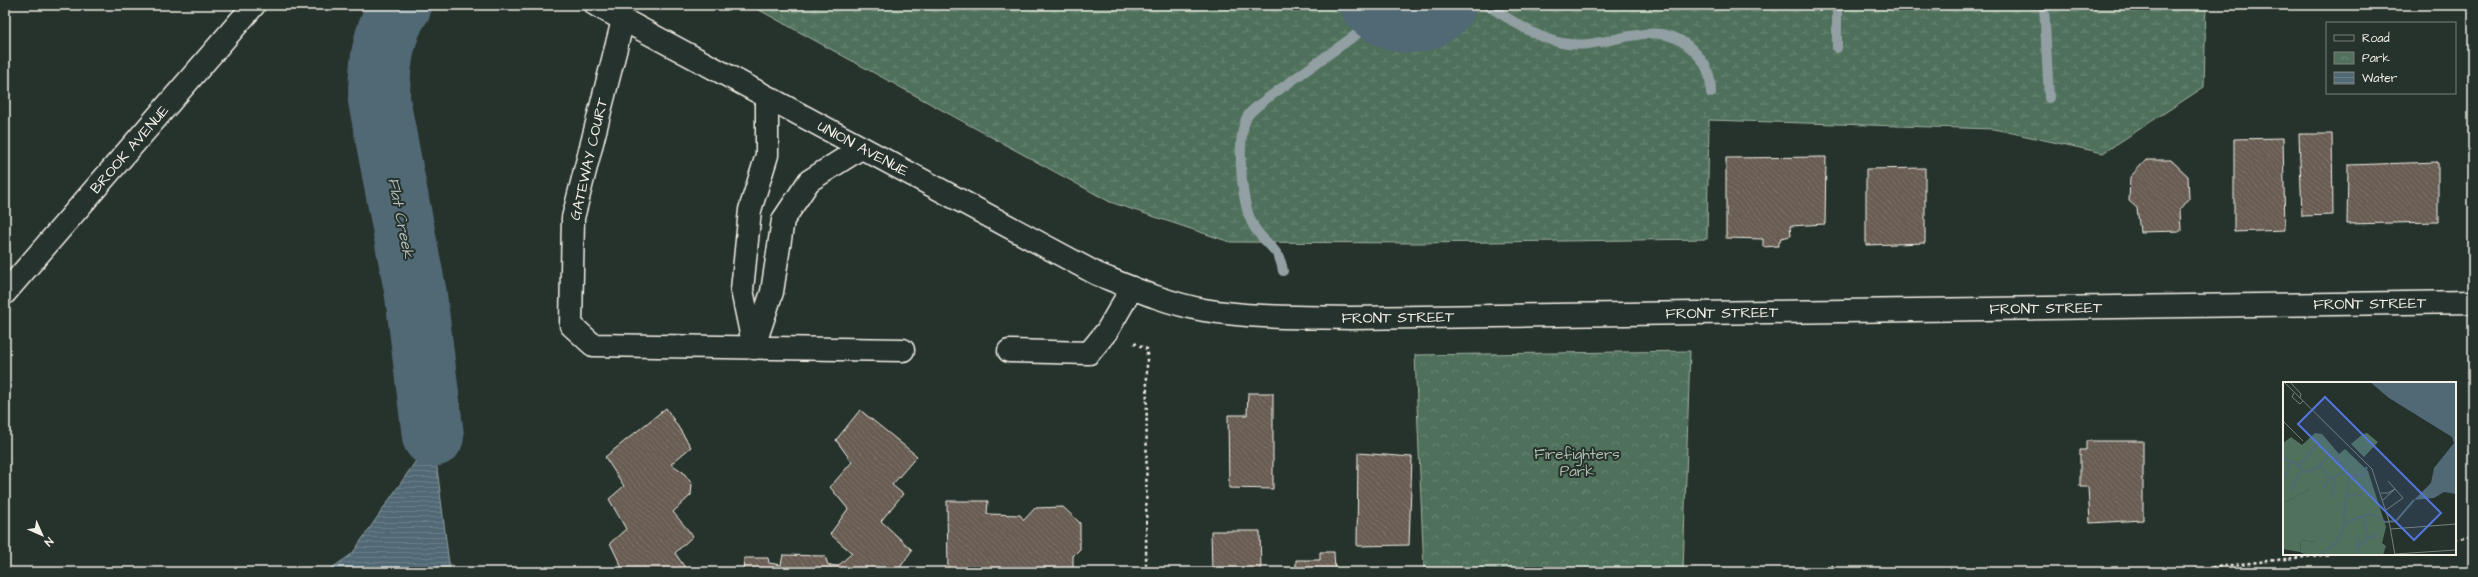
<svg xmlns="http://www.w3.org/2000/svg" width="2478" height="577" font-family="'Architects Daughter',sans-serif">
  <style>
    .wetland { fill: url(#wetland-marsh); stroke: #a2b1a2 }
    .park { fill: url(#park-crowns); stroke: #a2b1a2 }
    .water { fill: url(#water-rules); stroke: #929fa3 }
    .lines { fill: none; stroke-linecap: round; stroke-linejoin: round }
    .stream { stroke: #929fa3; stroke-width: 10 }
    .river { stroke: #516975; stroke-width: 62 }
    .building { fill: url(#building-back-hatch); stroke: #f4f1e8 }
    .minor-casing { stroke: #f4f1e8; stroke-width: 25 }
    .path { stroke: #f4f1e8; stroke-width: 2.5; stroke-dasharray: 3 3; stroke-linecap: butt }
    .minor { stroke: #26332d; stroke-width: 22 }
    .labels { text-anchor: middle; dominant-baseline: central; stroke-width: 4; stroke-linejoin: round; paint-order: stroke }
    .street-label { font-size: 15px; fill: #f4f1e8; stroke: #26332d }
    .park-label { font-size: 15px; fill: #b2beb0; stroke: #26332d }
    .water-label { font-size: 16px; font-style: italic; fill: #b3bbba; stroke: #26332d }
    .inset-river { fill: none; stroke: #516975; stroke-width: 2 }
    .inset-road { fill: none; stroke: #787f78; stroke-width: 1 }
    .view { fill: #5377dc; fill-opacity: 0.15; stroke: #5377dc; stroke-width: 2 }
    .inset-edge { fill: none; stroke: #f4f1e8; stroke-width: 2 }
  </style>
  <defs>
    <pattern id="wetland-marsh" width="20" height="14" patternUnits="userSpaceOnUse"><rect width="20" height="14" fill="#50715c"/><path d="M1 5h8M5 5V1M11 12h8M15 12V8" fill="none" stroke="#6a8673"/></pattern>
    <pattern id="park-crowns" width="20" height="18" patternUnits="userSpaceOnUse"><rect width="20" height="18" fill="#50715c"/><path d="M2 6a3 3 0 1 1 6 0M12 15a3 3 0 1 1 6 0" fill="none" stroke="#6a8673"/></pattern>
    <pattern id="water-rules" width="6" height="5" patternUnits="userSpaceOnUse"><rect width="6" height="5" fill="#516975"/><path d="M0 2.5h6" fill="none" stroke="#6b7f89"/></pattern>
    <pattern id="building-back-hatch" width="6" height="6" patternUnits="userSpaceOnUse"><rect width="6" height="6" fill="#675c52"/><path d="M-1 5l2 2M0 0l6 6M5-1l2 2" fill="none" stroke="#7d746b"/></pattern>
  </defs>
  <rect width="100%" height="100%" fill="#26332d"/>
  <filter id="ink" filterUnits="userSpaceOnUse"><feTurbulence type="fractalNoise" baseFrequency=".025" numOctaves="2"/><feDisplacementMap in="SourceGraphic" scale="8" xChannelSelector="R" yChannelSelector="G"/><feConvolveMatrix kernelMatrix="1 2 1 2 8 2 1 2 1" color-interpolation-filters="sRGB"/></filter>
  <g filter="url(#ink)">
    <polygon class="wetland" points="750,5 2206,5 2204,87 2103,153 1994,129 1709,120 1707,239 1418,243 1230,242 1110,202"/>
    <polygon class="park" points="1690,351 1683,572 1424,572 1415,355"/>
    <polygon class="water" points="433,436 450,572 326,572 352,554"/>
    <g class="lines">
      <g class="stream">
        <path d="M1486,5C1509,18 1535,38 1562,43C1607,53 1654,12 1693,50C1707,64 1711,74 1711,93"/>
        <polyline points="2044,5 2049,98"/>
        <polyline points="1837,48 1837,5"/>
        <path d="M1283,271C1279,245 1261,243 1252,223C1241,201 1236,139 1247,117C1250,111 1259,105 1265,100L1382,16"/>
      </g>
      <g class="river">
        <path d="M401,5C382,32 379,69 379,100L416,295L433,436"/>
        <path d="M1371,5C1393,26 1423,29 1445,5"/>
      </g>
    </g>
    <g class="building">
      <polygon points="2299,134 2332,134 2333,215 2302,216"/>
      <polygon points="2283,138 2285,230 2234,232 2234,139"/>
      <polygon points="1826,157 1825,224 1790,226 1791,236 1781,238 1778,246 1763,247 1763,239 1726,238 1726,158"/>
      <polygon points="2146,160 2171,160 2188,176 2189,199 2180,210 2181,231 2140,232 2137,208 2129,201 2130,177"/>
      <polygon points="2438,162 2438,222 2347,224 2348,165"/>
      <polygon points="1925,168 1925,243 1866,245 1866,169"/>
      <polygon points="1248,393 1273,393 1273,489 1229,488 1228,415 1247,415"/>
      <polygon points="666,408 691,447 671,464 683,472 692,484 691,495 673,512 693,536 675,553 688,572 624,572 610,543 626,529 609,499 624,486 605,457"/>
      <polygon points="860,410 917,456 892,485 903,494 881,521 912,550 897,572 743,572 744,558 768,558 769,563 781,565 783,555 825,556 828,565 838,566 852,553 830,534 848,509 830,487 852,462 836,440"/>
      <polygon points="2086,441 2143,441 2143,520 2090,523 2088,487 2080,487 2080,450 2086,450"/>
      <polygon points="1358,453 1412,457 1409,545 1357,546"/>
      <polygon points="947,501 988,501 987,514 1020,515 1024,520 1035,508 1063,507 1080,523 1080,549 1073,556 1073,572 948,572"/>
      <polygon points="1211,531 1260,531 1261,572 1212,572"/>
      <polygon points="1320,552 1334,552 1335,572 1296,572 1296,560 1320,560"/>
    </g>
    <g class="lines">
      <g class="minor-casing">
        <g id="minor">
          <path id="s1" d="M596,5L1097,274C1132,288 1166,303 1204,310C1252,318 1301,317 1350,318L2473,302"/>
          <polyline points="623,20 573,218 571,325 593,345 903,350"/>
          <path id="s2" d="M5,293L254,5"/>
          <polyline points="754,346 772,292 783,220 809,181 861,148"/>
          <polyline points="754,348 742,290 750,210 767,155 767,98"/>
          <polyline points="1009,351 1089,353 1107,331 1132,288"/>
        </g>
      </g>
      <g class="path">
        <polyline points="1134,343 1147,349 1146,572"/>
        <polyline points="2455,540 2473,538"/>
        <polyline points="1801,572 1832,566 1841,572"/>
        <polyline points="2170,572 2330,554"/>
      </g>
      <use href="#minor" class="minor"/>
    </g>
  </g>
  <g class="labels">
    <g class="street-label">
      <text stroke="none"><textPath href="#s2" startOffset="190">BROOK AVENUE</textPath></text>
      <text stroke="none"><textPath href="#s1" startOffset="303">UNION AVENUE</textPath></text>
      <text transform="translate(589 159) rotate(-77)">GATEWAY COURT</text>
      <text stroke="none"><textPath href="#s1" startOffset="1848">FRONT STREET</textPath></text>
      <text stroke="none"><textPath href="#s1" startOffset="1524">FRONT STREET</textPath></text>
      <text stroke="none"><textPath href="#s1" startOffset="1200">FRONT STREET</textPath></text>
      <text stroke="none"><textPath href="#s1" startOffset="876">FRONT STREET</textPath></text>
    </g>
    <g class="park-label">
      <text x="1577" y="454">Firefighters<tspan x="1577" dy="17">Park</tspan></text>
    </g>
    <g class="water-label">
      <text transform="translate(401 218) rotate(79)">Flat Creek</text>
    </g>
  </g>
  <g transform="translate(2283 382)">
    <rect width="173" height="173" fill="#26332d"/>
    <path d="M32,51L39,52L56,72L62,67L85,89L103,145L99,161L103,164L100,173H23L17,170L18,158L32,160L27,107L0,121V61L8,55L19,63Z" fill="#50715c"/>
    <path d="M84,51L95,60L81,75L68,62L80,52ZM27,107L44,122L41,153L32,160L18,158L17,170L0,167V121Z" fill="#50715c"/>
    <path d="M21,112L38,117L26,135L7,121L13,114ZM1,127L20,139V144L5,158L0,153Z" fill="#50715c"/>
    <path d="M87,0H173V112L161,110L151,116L131,118L148,101L151,86L171,61L169,55L106,16Z" fill="#516975"/>
    <path class="inset-river" d="M0,73L4,79L11,80L24,90L38,84L47,97L63,90L66,92L60,144M55,73L54,78L60,83L62,90M36,84L47,70M15,85L39,57M67,93L79,94L84,85M0,98L8,79M40,107L47,97M8,109L19,88M63,114L79,112M49,115L52,96M85,157L92,152L94,158M74,164L76,152M39,173L53,160L64,140L85,132L94,134L102,140L113,139L131,118M75,173L74,165L85,157L80,133"/>
    <path class="inset-road" d="M1,0L89,87L106,139L112,173M7,0L18,12L17,16M11,11L9,15L17,22L20,19M0,39L20,59M98,111H105L112,107M100,118L112,107M103,128L120,116L105,99M108,147L173,142M112,172L173,168"/>
    <path class="view" d="M42,15L158,131L131,158L15,42Z"/>
    <rect width="173" height="173" class="inset-edge"/>
  </g>
  <rect width="2478" height="577" fill="none" stroke="#26332d" stroke-width="20"/>
  <rect x="10" y="10" width="2458" height="557" fill="none" stroke="#f4f1e8" stroke-width="1.5" filter="url(#ink)"/>
  <rect x="2326" y="22" width="130" height="72" fill="#26332d" stroke="#787f78"/>
  <rect x="2334" y="35" width="20" height="6" fill="#26332d" stroke="#787f78"/>
  <text x="2362" y="42" font-size="12" fill="#f4f1e8">Road</text>
  <rect x="2334" y="52" width="20" height="12" fill="url(#park-crowns)" stroke="#787f78"/>
  <text x="2362" y="62" font-size="12" fill="#f4f1e8">Park</text>
  <rect x="2334" y="72" width="20" height="12" fill="url(#water-rules)" stroke="#787f78"/>
  <text x="2362" y="82" font-size="12" fill="#f4f1e8">Water</text>
  <g transform="translate(42 535) rotate(135)" stroke="#26332d" stroke-width="3" paint-order="stroke">
  <path d="M0-3L7 15L0 10L-7 15Z" fill="#f4f1e8"/>
  <text y="-6" font-size="11" font-weight="bold" text-anchor="middle" fill="#f4f1e8">N</text>
  </g>
</svg>
